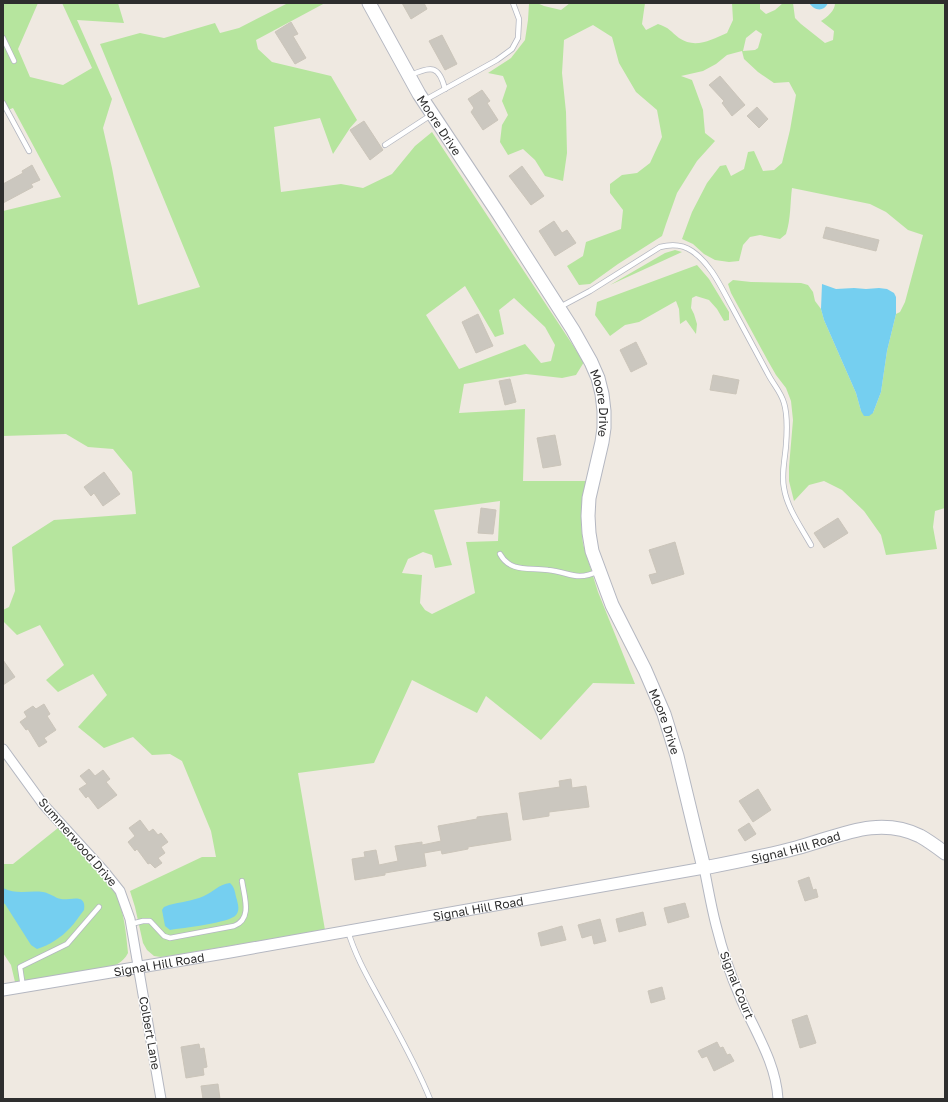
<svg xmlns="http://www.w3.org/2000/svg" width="948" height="1102" font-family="'Golos Text',sans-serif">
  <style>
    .green { fill: #b6e59e; fill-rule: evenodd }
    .water { fill: #75cff0 }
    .building { fill: #cbc7bf; stroke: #cbc5ba }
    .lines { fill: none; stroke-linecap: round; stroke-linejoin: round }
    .service-casing { stroke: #b4b7c1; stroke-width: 6 }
    .minor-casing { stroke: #b4b7c1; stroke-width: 11 }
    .tertiary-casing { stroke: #b4b7c1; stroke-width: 13 }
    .secondary-casing { stroke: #b4b7c1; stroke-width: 15 }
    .service { stroke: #fff; stroke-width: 4.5 }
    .minor { stroke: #fff; stroke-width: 9 }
    .tertiary { stroke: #fff; stroke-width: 11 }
    .secondary { stroke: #fff; stroke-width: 13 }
    .labels { text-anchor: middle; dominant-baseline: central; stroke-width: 3; stroke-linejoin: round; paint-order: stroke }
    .street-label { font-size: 12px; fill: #2e2e2e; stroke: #fff }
  </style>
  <rect width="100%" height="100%" fill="#efe9e1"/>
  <g class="green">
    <path d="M3,3H38L18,49L30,77L63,85L92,68L62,3H118L124,23L77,20L112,99L103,128L112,168L138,305L200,287L100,44L140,33L164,38L215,23L220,33L239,28L288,3H325L256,40L258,49L272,62L331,76L357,120L350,128L333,154L320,118L274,127L281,192L341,184L363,188L392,174L415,146L432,132L584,362L576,375L562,378L526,374L464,384L459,413L525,409L523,481H586L581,524L583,544L598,592L635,684L593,683L541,740L486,696L477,713L412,680L374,763L298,773L325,930L175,955L161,957L154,956L147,950L143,943L135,907L130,891L202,857H216L211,831L182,761L170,754L152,755L133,737L104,748L78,727L107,695L93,674L58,692L46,680L64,665L40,625L17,635L3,621V610L9,607L15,591L12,547L54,520L136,514L132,472L113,449L88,447L66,434L3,436V211L61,197L13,108L3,112ZM465,286L495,337L504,334L499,310L514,298L545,327L555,345L551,361L541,363L525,344L459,369L426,315ZM500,501L498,541L466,542L475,593L432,614L425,610L420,603L422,575L402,573L408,559L423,552L432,555L435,568L452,565L434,510Z"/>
    <path d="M531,3H537L544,6L561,10L570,3H645L642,24L646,30L658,24C670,28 670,31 679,38C695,49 711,40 727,33L733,20L732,3H760V9L766,14L775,10L783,3H793L795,18L801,24L825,43L833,40L834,31L821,21C827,17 835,11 835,3H945V508L935,511L933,527L937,549L886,555L881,535L864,511L842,490L824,481L809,485L794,501L789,481V467L793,420L791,401L786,388L776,375L768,361L731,293L728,284L733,280L751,282L801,283L808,285L813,292L815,301L821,309L824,320L856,393L861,411L873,413L881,392L887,351L896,314L900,312L905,302L923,235L908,230L886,212L870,204L792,188C790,203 791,219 786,234L780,239L760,235L750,237L743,245L739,261L729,262L715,260L704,254L693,244L682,239L692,212L707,183L720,166L726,165L731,176L744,169L748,152L754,151L763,171L774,170L782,163L790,130L796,95L789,82L774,83L758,72L744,59L742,51L727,55L716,64L703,71L681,76L692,80L703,110L705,133L715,141L697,161L677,193L666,224L662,236L618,264L590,284L579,285L567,266L583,256L586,242L602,236L621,229L623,210L610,193V184L622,175L637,173L650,163L662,137L657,110L636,92L619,63L612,37L593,25L564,40L562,73L566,112L567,153L563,181L545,176L535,160L523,149L508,155L500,142L502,125L508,115L502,101L507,86L503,76L488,73L511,58L525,40L528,20L529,4ZM756,30L762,34L758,48L755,50L743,51L746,38Z"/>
    <polygon points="675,250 682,252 610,285 665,253"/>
    <polygon points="697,265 709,279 729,312 729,320 724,321 717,309 709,300 696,296 692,298 691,308 694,314 697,324 696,334 686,320 680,324 679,309 676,301 639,322 625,325 610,336 595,315 597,302"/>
    <path d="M58,828L116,893C124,912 126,932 128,953C123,963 114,966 104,969L15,982L11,965L3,953V864H13Z"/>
  </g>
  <g class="water">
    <path d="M809,3H828C823,13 814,10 809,3Z"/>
    <polygon points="822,284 836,289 854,288 866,289 879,288 887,289 894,293 896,297 896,314 887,351 881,392 873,413 869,416 864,416 861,411 856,393 824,320 821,309"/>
    <path d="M230,883C235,887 235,894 237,900C238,905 240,910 236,915C230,923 182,928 170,930L165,926L162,910L164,907L169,905C180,902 193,901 204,896C213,892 219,884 230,883Z"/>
    <path d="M3,888C17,895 29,890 43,892C50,893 55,898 61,899C69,901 87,892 84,910C79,916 75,923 70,928C62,937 48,946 37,949L31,945L5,904L3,903Z"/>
  </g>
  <g class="building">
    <polygon points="402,3 424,3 427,9 411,19"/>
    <polygon points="291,22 298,34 293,36 306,58 295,64 275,32"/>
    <polygon points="442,35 457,64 445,70 429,41"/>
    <polygon points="720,76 745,105 732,116 722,103 724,101 709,85"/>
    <polygon points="482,90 490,101 487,103 498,120 483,130 471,112 474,108 468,99"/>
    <polygon points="757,107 768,119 759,128 747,116"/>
    <polygon points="364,121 383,150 370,160 350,130"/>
    <polygon points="32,165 40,180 31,184 33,187 3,203 3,184 23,173 22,171"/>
    <polygon points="522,166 544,196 531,205 509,176"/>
    <polygon points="554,221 562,233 567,230 576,243 555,256 539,231"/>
    <polygon points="826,227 879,240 876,251 823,238"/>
    <polygon points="478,314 493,346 476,353 462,322"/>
    <polygon points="636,342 647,364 631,372 620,350"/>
    <polygon points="713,375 739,380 736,394 710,390"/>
    <polygon points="510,379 516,402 505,405 499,381"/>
    <polygon points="555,435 561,465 543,468 537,438"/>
    <polygon points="104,472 120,494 103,506 94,493 91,496 84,487"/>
    <polygon points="481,508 496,510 493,534 478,533"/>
    <polygon points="838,518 848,533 824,548 814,533"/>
    <polygon points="675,542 684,574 652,584 649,575 657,573 649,550"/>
    <polygon points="3,660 15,677 3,685"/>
    <polygon points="44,704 50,714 47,716 56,730 44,738 47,742 39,747 28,729 26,730 20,722 27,717 24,712 33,706 36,709"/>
    <polygon points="89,769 95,776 103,770 110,779 106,782 117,795 98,809 88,796 86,798 79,789 87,784 80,776"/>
    <polygon points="571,779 572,788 586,786 589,807 549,812 549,816 523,820 519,793 560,787 559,781"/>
    <polygon points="758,789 771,810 753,822 739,801"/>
    <polygon points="507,813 511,840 468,847 468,849 442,854 441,850 424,853 426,866 385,873 385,875 355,880 352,859 365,857 364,852 376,850 379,865 398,861 395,846 422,842 422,845 441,841 438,826 477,819 477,817"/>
    <polygon points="140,820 149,832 153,829 158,835 161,833 168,842 161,847 165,853 158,858 162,863 155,868 150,863 148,864 137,849 135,851 128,842 135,836 129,828"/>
    <polygon points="749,823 756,834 745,841 738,830"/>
    <polygon points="809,877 813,890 816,889 818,897 805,901 798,881"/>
    <polygon points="685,903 689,917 668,923 664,908"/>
    <polygon points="643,912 646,925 619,932 616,919"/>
    <polygon points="600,919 606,941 594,944 592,935 582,938 578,925"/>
    <polygon points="562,926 566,940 541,946 538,933"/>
    <polygon points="662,987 665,999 651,1003 648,991"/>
    <polygon points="807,1015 816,1043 800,1048 792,1020"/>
    <polygon points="717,1042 720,1048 723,1047 727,1055 730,1054 734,1061 714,1071 707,1056 702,1058 698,1051"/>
    <polygon points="199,1044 200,1049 204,1048 207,1067 203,1068 204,1075 186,1078 181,1047"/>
    <polygon points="218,1084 220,1099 203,1099 201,1086"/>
  </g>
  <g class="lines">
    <g class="service-casing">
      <g id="service">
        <polyline points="3,38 14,61"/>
        <path d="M411,75C431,66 439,65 445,89"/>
        <polyline points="425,100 497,60 512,49 518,38 519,19 513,3"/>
        <polyline points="3,103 29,151"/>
        <polyline points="385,145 431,115"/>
        <path d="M560,307L590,291L660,247C671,244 682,244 692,251C711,264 721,287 732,307C744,329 756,352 768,374C773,384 781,392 784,403C788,416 787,432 786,445C785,460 781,474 784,488C787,508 801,527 811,545"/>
        <path d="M500,554C510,573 530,567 548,570C570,572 575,582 599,571"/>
        <path d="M131,924L143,921H150L164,936L170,938L234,926C253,919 244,896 242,881"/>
        <path d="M348,931C355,955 367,976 379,998C397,1031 416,1064 430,1099"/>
        <polyline points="23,987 20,967 67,944 99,907"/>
      </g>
    </g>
    <g class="minor-casing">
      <g id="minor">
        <polyline points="3,749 43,804 104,871 120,891 130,919 161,1099"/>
        <path d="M704,868C708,887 711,906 716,925C722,949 730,974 740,997C754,1030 776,1062 778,1099"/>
      </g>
    </g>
    <g class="tertiary-casing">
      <g id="tertiary">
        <path id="s1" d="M3,990L230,952L704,868"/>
      </g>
    </g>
    <g class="secondary-casing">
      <g id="secondary">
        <path id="s2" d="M369,3L419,94L498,213L573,330L591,362L598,378L602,394L604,411V428L602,442L589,498L588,516L589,533L592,551L612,605L645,670L664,714L677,756L704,868C735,862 766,856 796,848C838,837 877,815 920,836C929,841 937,847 945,853"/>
      </g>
    </g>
    <use href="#service" class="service"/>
    <use href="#minor" class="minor"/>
    <use href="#tertiary" class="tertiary"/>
    <use href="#secondary" class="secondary"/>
  </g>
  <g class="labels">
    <g class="street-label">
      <text stroke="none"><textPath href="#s2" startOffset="141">Moore Drive</textPath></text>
      <text stroke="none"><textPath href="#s2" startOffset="465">Moore Drive</textPath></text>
      <text stroke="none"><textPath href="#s2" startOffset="801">Moore Drive</textPath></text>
      <text transform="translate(78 842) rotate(49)">Summerwood Drive</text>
      <text stroke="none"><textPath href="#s2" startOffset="1047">Signal Hill Road</textPath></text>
      <text stroke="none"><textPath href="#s1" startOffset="482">Signal Hill Road</textPath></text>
      <text stroke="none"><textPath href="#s1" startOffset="158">Signal Hill Road</textPath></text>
      <text transform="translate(737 985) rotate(68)">Signal Court</text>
      <text transform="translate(150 1033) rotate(80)">Colbert Lane</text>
    </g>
  </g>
  <rect width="948" height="1102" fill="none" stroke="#2e2e2e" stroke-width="8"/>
</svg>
